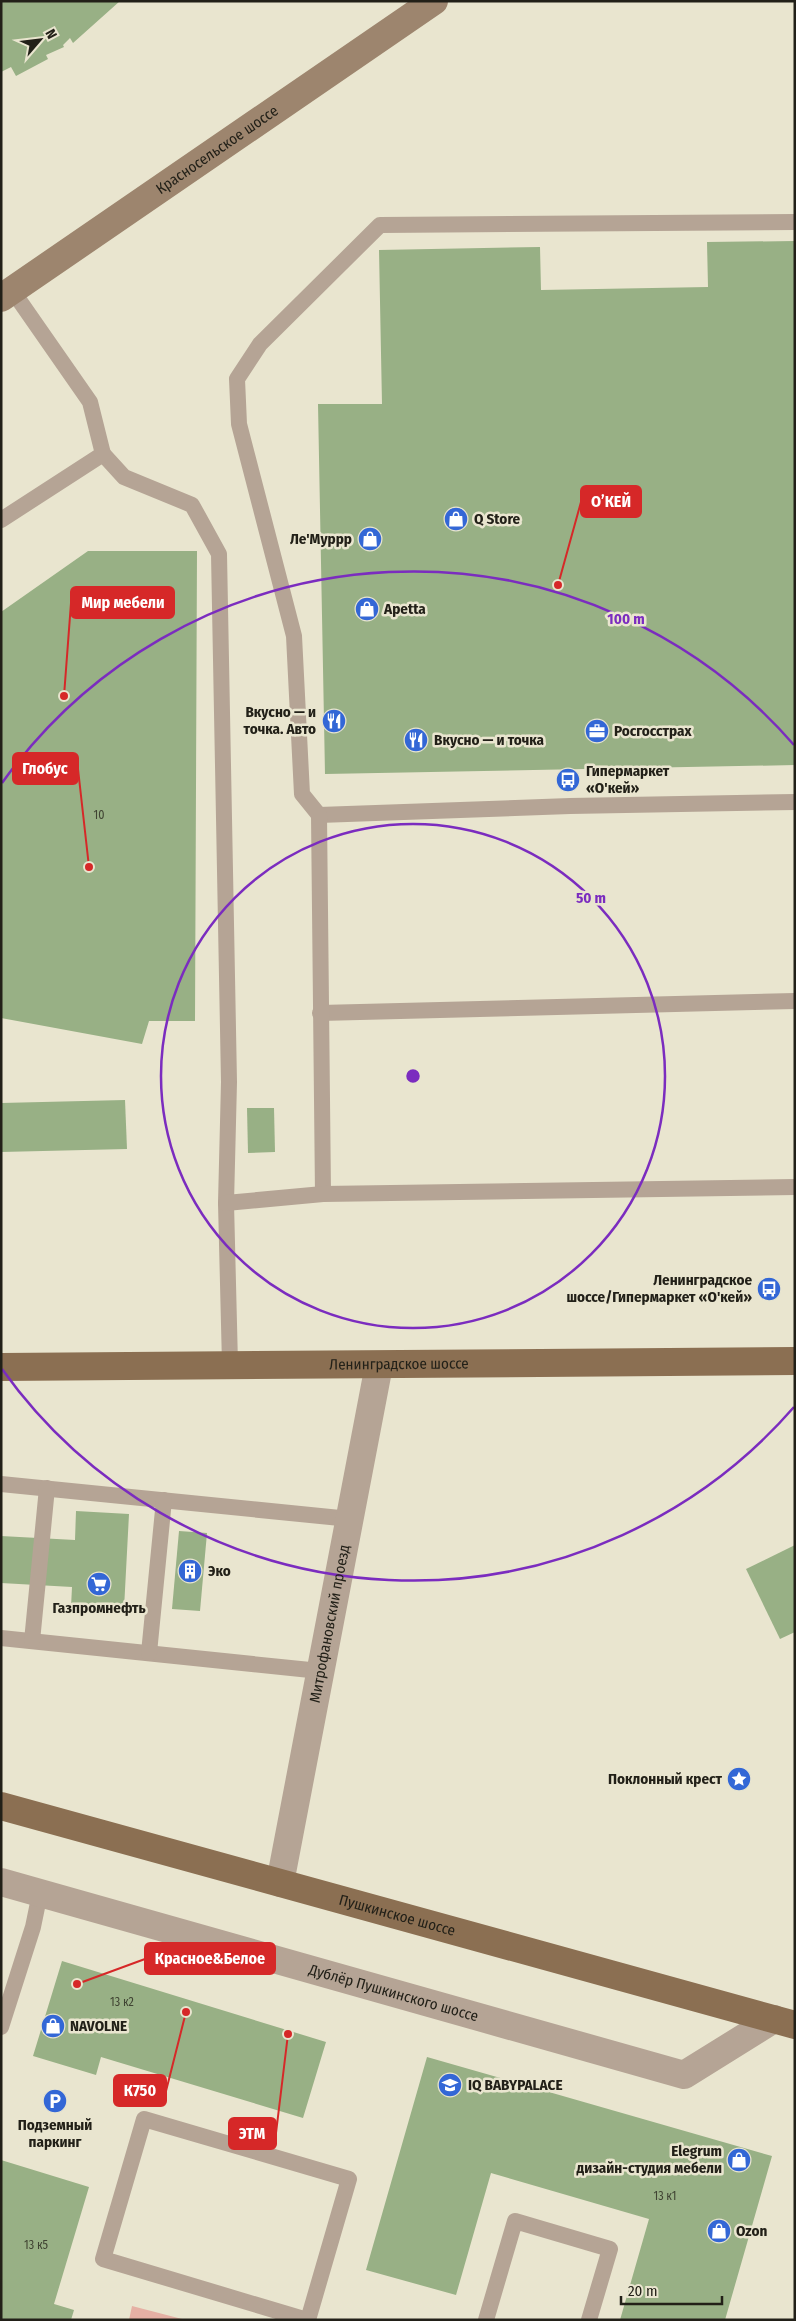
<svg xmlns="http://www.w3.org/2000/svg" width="796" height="2321" font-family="'Fira Sans Condensed',sans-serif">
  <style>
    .green { fill: #e5b0a4 }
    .building { fill: #98b085 }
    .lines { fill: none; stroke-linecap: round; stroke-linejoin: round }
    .service { stroke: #b5a495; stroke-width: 16 }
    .minor { stroke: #b5a495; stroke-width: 28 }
    .tertiary { stroke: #b5a495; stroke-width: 28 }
    .secondary { stroke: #9d856e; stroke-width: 28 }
    .primary { stroke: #8b6f52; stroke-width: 28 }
    .ring { fill: none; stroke: #7b2cbf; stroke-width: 2.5 }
    .labels { text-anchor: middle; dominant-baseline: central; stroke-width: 5; stroke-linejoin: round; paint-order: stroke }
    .number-label { font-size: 12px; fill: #404433 }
    .street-label { font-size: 15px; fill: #222018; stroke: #e9e5cf }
    .poi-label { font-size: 15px; font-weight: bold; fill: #222018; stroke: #e9e5cf; text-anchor: start }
    .centre { fill: #7b2cbf; stroke: #e9e5cf; stroke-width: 2.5 }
    .ring-label { font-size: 15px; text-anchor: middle; font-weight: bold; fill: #7b2cbf; stroke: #e9e5cf; stroke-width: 5; stroke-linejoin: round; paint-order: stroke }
    .leader { fill: none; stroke: #d62828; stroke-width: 2 }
    .callout-dot { fill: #d62828; stroke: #e9e5cf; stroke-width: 2 }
    .callout { fill: #d62828; stroke: #d62828; stroke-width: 2 }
    .callout-label { font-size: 16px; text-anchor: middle; font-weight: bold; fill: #fff }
  </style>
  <rect width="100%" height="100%" fill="#e9e5cf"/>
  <polygon class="green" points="132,2306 182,2319 181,2320 129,2320"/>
  <g class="building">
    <polygon points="1,1 120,1 73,43 70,38 63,45 64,47 46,55 48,59 16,76 11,67 1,72"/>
    <polygon points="795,241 795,765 325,774 318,404 382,404 379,250 540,247 541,290 708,287 707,242"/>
    <polygon points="88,551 197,551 195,1021 149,1021 142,1044 1,1018 1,612"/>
    <polygon points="125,1100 127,1149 1,1152 1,1103"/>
    <polygon points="247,1108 274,1108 275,1152 248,1153"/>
    <polygon points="76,1511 129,1514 124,1609 71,1607 72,1587 1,1583 1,1536 75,1540"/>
    <polygon points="179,1531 207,1533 200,1611 172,1609"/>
    <polygon points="795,1545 795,1632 780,1639 746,1569"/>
    <polygon points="62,1961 326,2042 303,2118 101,2057 96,2075 33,2056"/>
    <polygon points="427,2057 772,2156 725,2320 620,2320 649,2219 491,2173 456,2295 366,2270"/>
    <polygon points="1,2160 89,2187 54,2304 74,2310 71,2320 1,2320"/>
  </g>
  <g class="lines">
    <g class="service">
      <polyline points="103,454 124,477 192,505 219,554 229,1082 226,1203 230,1364"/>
      <polyline points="1,520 103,454 90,402 12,290"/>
      <polyline points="319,815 570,806 795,802"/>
      <polyline points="320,1013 795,1001"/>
      <polyline points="323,1194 319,815 302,794 294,636 239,424 237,379 260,344 380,225 795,222"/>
      <polyline points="226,1203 323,1194 795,1187"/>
      <polyline points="1,1484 350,1519"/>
      <polyline points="1,1638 320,1671"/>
      <polyline points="32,1641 47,1488"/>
      <polyline points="149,1653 164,1500"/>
      <polyline points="1,2027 33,1927 40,1893"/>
      <polyline points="307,2320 103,2259 144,2119 349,2179 308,2320"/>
      <polyline points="486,2320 515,2221 610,2249 589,2320"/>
    </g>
    <path class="minor" id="s1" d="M1,1882L684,2075L774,2019"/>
    <path class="tertiary" id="s2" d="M280,1883L379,1365"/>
    <path class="secondary" id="s3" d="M1,298L434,1"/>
    <g class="primary">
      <path id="s4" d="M1,1367L795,1361"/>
      <path id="s5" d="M1,1806L795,2025"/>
    </g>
  </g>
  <g class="ring">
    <circle cx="413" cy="1076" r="252"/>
    <path d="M794 1407A505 505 0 0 1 2 1369M2 783A505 505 0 0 1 794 745"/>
  </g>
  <defs>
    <g id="shop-disc" transform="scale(1.25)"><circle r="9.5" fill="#3367d6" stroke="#e9e5cf"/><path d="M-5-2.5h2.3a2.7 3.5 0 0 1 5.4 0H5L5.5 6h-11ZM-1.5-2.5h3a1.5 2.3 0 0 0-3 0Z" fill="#fff"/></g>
    <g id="restaurant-disc" transform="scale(1.25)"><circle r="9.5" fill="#3367d6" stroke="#e9e5cf"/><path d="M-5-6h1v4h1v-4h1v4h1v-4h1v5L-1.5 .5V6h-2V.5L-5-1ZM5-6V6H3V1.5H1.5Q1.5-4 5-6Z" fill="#fff"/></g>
    <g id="office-disc" transform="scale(1.25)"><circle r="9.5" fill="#3367d6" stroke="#e9e5cf"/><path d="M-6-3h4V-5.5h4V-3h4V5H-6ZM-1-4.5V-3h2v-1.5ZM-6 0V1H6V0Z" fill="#fff"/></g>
    <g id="bus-disc" transform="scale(1.25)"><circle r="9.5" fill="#3367d6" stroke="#e9e5cf"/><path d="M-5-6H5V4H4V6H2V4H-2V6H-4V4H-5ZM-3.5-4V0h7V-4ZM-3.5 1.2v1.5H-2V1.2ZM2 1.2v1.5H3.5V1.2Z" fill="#fff"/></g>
    <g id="building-disc" transform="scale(1.25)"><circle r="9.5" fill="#3367d6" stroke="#e9e5cf"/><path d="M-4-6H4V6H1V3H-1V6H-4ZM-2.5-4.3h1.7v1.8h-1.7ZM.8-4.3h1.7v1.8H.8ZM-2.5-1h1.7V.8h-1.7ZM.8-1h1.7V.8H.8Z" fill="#fff"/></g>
    <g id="supermarket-disc" transform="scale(1.25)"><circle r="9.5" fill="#3367d6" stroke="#e9e5cf"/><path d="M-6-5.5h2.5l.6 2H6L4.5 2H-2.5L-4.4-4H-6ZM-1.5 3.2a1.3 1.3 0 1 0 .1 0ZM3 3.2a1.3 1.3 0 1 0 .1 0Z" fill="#fff"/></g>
    <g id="sight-disc" transform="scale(1.25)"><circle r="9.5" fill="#3367d6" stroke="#e9e5cf"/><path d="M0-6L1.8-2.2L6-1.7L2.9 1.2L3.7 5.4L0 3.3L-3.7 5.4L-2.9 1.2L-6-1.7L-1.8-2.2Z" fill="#fff"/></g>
    <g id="school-disc" transform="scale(1.25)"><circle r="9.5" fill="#3367d6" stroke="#e9e5cf"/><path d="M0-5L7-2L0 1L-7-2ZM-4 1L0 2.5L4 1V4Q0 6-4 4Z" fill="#fff"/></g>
    <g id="parking-disc" transform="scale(1.25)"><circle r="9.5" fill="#3367d6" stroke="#e9e5cf"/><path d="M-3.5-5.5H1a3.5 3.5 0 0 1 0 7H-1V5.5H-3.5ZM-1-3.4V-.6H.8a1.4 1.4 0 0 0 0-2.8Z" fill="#fff"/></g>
  </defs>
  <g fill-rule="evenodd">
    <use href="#shop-disc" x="456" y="519"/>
    <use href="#shop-disc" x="370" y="539"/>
    <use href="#shop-disc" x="367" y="609"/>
    <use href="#restaurant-disc" x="334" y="721"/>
    <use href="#office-disc" x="597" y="731"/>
    <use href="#restaurant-disc" x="416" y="740"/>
    <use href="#bus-disc" x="568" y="780"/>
    <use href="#bus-disc" x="769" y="1289"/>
    <use href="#building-disc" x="190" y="1571"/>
    <use href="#supermarket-disc" x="99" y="1584"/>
    <use href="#sight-disc" x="739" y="1779"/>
    <use href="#shop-disc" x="53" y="2026"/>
    <use href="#school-disc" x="450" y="2085"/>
    <use href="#parking-disc" x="55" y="2101"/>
    <use href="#shop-disc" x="739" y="2160"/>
    <use href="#shop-disc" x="719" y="2231"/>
  </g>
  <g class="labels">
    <g class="number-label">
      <text x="99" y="815">10</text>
      <text x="122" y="2002">13 к2</text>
      <text x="665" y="2196">13 к1</text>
      <text x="36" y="2245">13 к5</text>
    </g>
    <g class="street-label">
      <text stroke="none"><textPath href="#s3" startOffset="262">Красносельское шоссе</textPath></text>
      <text stroke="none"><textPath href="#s4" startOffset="398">Ленинградское шоссе</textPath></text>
      <text stroke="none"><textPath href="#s2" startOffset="264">Митрофановский проезд</textPath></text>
      <text stroke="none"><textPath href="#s5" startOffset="411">Пушкинское шоссе</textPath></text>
      <text stroke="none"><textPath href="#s1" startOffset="408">Дублёр Пушкинского шоссе</textPath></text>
    </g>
    <g class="poi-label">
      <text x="474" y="519">Q Store</text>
      <text x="352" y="539" text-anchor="end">Ле'Муррр</text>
      <text x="384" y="609">Apetta</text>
      <text x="316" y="712" text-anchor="end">Вкусно — и<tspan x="316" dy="17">точка. Авто</tspan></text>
      <text x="614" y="731">Росгосстрах</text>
      <text x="434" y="740">Вкусно — и точка</text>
      <text x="586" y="771">Гипермаркет<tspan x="586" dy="17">«О'кей»</tspan></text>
      <text x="752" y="1280" text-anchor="end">Ленинградское<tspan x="752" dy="17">шоссе/Гипермаркет «О'кей»</tspan></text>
      <text x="208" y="1571">Эко</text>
      <text x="99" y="1608" text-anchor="middle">Газпромнефть</text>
      <text x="722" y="1779" text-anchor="end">Поклонный крест</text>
      <text x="70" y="2026">NAVOLNE</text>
      <text x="468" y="2085">IQ BABYPALACE</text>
      <text x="55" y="2125" text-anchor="middle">Подземный<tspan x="55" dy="17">паркинг</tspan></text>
      <text x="722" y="2151" text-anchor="end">Elegrum<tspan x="722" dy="17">дизайн-студия мебели</tspan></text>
      <text x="736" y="2231">Ozon</text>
    </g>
  </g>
  <circle cx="413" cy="1076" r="8" class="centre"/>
  <g class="ring-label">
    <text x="626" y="624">100 m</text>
    <text x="591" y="903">50 m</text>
  </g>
  <path class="leader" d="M558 585L581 502M64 696L71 603M89 867L78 769M77 1984L145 1959M186 2012L166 2091M288 2034L276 2133"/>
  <g class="callout-dot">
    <circle cx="558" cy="585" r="5"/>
    <circle cx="64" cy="696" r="5"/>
    <circle cx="89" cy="867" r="5"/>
    <circle cx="77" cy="1984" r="5"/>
    <circle cx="186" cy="2012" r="5"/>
    <circle cx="288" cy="2034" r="5"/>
  </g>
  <g class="callout">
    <rect x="581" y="486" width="60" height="31" rx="5"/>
    <rect x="71" y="587" width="103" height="31" rx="5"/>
    <rect x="13" y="753" width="65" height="31" rx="5"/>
    <rect x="145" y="1943" width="130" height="31" rx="5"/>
    <rect x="114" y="2075" width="52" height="31" rx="5"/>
    <rect x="229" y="2118" width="47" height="31" rx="5"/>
  </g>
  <g class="callout-label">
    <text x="611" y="507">О’КЕЙ</text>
    <text x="123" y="608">Мир мебели</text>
    <text x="45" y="774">Глобус</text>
    <text x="210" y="1964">Красное&amp;Белое</text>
    <text x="140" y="2096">К750</text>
    <text x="252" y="2139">ЭТМ</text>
  </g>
  <rect width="796" height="2321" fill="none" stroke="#222018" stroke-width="5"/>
  <g transform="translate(40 40) rotate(62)" stroke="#e9e5cf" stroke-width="4" paint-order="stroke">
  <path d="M0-4L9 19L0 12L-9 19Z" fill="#222018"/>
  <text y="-8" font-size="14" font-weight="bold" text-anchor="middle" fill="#222018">N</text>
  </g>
  <path d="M621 2296v8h101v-8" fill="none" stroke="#222018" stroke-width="2.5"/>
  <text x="628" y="2296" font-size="15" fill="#222018" stroke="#e9e5cf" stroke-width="4" paint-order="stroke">20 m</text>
</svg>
